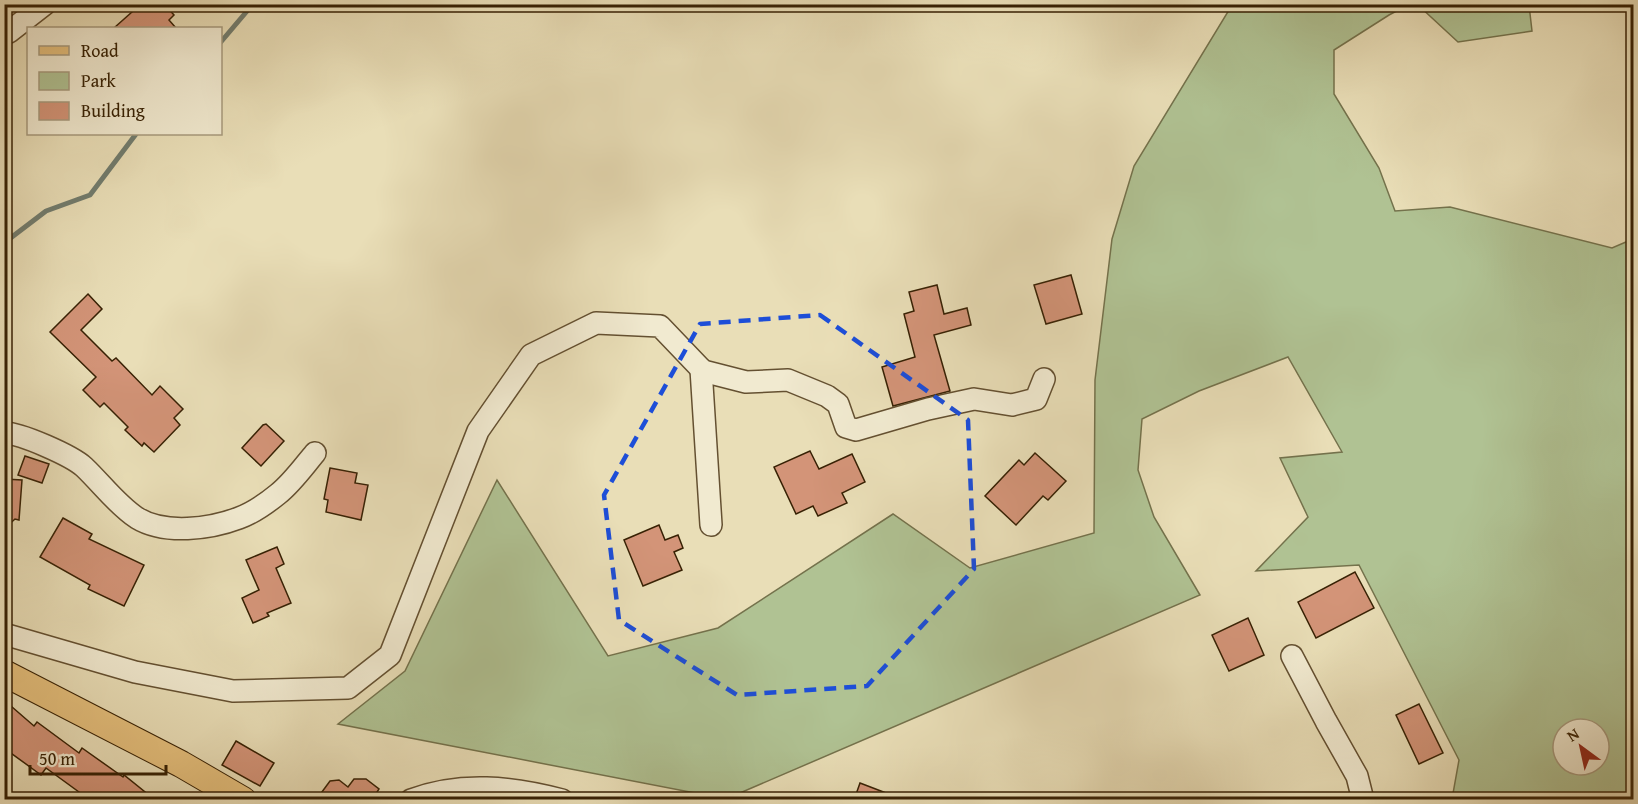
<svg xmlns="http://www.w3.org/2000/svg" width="1638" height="804" font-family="'Gentium Book Plus',serif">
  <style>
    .green { fill: #b0c293; stroke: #74724c; stroke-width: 1.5; fill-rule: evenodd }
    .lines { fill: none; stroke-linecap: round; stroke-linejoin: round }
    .stream { stroke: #727d6f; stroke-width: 5 }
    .building { fill: #d39478; stroke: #372104; stroke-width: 1.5 }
    .minor-casing { stroke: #645031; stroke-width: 24 }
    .major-casing { stroke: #372104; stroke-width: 28 }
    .minor { stroke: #f1ead0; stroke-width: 21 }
    .major { stroke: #e4bf7c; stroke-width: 26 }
    .marked { fill: none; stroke: #1d4ed8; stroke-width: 4.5; stroke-dasharray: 12 8; stroke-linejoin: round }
  </style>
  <rect width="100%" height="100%" fill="#e9deb7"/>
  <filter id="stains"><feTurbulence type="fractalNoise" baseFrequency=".00333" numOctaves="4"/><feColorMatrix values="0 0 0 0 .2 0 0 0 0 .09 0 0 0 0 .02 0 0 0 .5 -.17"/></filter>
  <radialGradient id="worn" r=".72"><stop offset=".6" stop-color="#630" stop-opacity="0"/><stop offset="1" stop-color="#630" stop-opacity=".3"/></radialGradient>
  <g class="green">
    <path d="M1232,5H1408L1389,15L1334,50V94L1379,168L1395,211L1450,207L1612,248L1633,239V799H1452L1459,760L1359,565L1256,571L1308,517L1280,458L1342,452L1288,357L1199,391L1142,419L1138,470L1154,517L1200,595L726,799L338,724L405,671L497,480L608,656L718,628L893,514L970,568L1094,533L1095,380L1112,239L1134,166ZM1563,729H1599V765H1563Z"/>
    <polygon points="1418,5 1529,5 1532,31 1458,42"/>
  </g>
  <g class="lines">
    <g class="stream">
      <polyline points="220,43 253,4"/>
      <polyline points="4,243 46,211 90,195 136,134"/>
    </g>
  </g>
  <g class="building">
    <polygon points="141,4 164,4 174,15 169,20 176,28 114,28"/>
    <polygon points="1071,275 1082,314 1046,324 1034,285"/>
    <polygon points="937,285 944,314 967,308 971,325 934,335 950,391 893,406 882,367 915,357 904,314 914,311 909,292"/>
    <polygon points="88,294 102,309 81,330 112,361 116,358 152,395 160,386 183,409 174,418 180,425 154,452 144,443 142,446 125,430 128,427 104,403 100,407 83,390 96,377 50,332"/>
    <polygon points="266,424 284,441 261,466 242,448 263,425"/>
    <polygon points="810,451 819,469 852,454 865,482 842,493 847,503 818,516 813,506 796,514 774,467"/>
    <polygon points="1035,453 1066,481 1048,500 1043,496 1016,525 985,496 1019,460 1024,465"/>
    <polygon points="25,456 49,464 42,483 18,475"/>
    <polygon points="330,468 357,473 355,483 368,485 361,520 326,512 328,500 324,499"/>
    <polygon points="4,479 22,480 19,520 15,519 4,529"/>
    <polygon points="63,518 92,534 89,539 144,565 124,606 88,589 90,585 40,557"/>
    <polygon points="659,525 665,540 678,535 683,548 674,552 682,570 643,586 624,540"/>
    <polygon points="277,547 284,564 276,568 291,603 267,613 269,616 253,623 242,598 259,590 246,560"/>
    <polygon points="1355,572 1374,608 1316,638 1298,602"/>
    <polygon points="1248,618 1264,655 1229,671 1212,635"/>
    <polygon points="4,700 34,726 37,722 79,753 82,748 123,777 124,775 155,800 90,800 46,768 41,775 4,748"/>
    <polygon points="1419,704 1443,753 1419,764 1396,715"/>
    <polygon points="236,741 274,763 260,786 222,765"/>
    <polygon points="354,779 366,779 379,789 372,800 316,800 330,781 339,780 348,787"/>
    <polygon points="860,783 899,798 898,800 854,800"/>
  </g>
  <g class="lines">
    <g class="minor-casing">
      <g id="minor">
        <polyline points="9,32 45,4"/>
        <polyline points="701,369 711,525"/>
        <path d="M4,433C21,433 72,456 84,467C101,483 117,505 137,518C165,535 210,529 239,518C253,513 267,503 278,494C292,483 304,466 315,453"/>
        <polyline points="4,634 135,672 233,691 348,688 390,655 478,431 531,355 596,323 660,326 703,371 746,382 788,380 827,396 838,404 846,427 856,430 928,409 974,399 1012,405 1036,399 1044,379"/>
        <polyline points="1292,656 1326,721 1357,776 1363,800"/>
        <path d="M411,800C461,781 512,787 562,800"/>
      </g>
    </g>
    <g class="major-casing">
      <polyline id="major" points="4,673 181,764 243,800"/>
    </g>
    <use href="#minor" class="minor"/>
    <use href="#major" class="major"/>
  </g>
  <path class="marked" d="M820,315L968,420L974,569L867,686L737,695L619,620L604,495L700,324Z"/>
  <rect width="1638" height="804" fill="none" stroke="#e9deb7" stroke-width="24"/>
  <rect x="6" y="6" width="1626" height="792" fill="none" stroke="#372104" stroke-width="3"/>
  <rect x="12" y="12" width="1614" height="780" fill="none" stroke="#372104" stroke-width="1.5"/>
  <rect x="27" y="27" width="195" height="108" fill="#f1ead0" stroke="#a79a7e" stroke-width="1.5"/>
  <rect x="39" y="46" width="30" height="9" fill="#e4bf7c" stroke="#a79a7e" stroke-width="1.5"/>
  <text x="81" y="57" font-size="18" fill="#372104">Road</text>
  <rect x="39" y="72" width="30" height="18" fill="#b0c293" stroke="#a79a7e" stroke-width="1.5"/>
  <text x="81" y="87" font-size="18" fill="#372104">Park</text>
  <rect x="39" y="102" width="30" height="18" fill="#d39478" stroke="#a79a7e" stroke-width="1.5"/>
  <text x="81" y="117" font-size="18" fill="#372104">Building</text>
  <g transform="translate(1581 747) rotate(327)"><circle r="28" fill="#f1ead0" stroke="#a79a7e" stroke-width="1.5"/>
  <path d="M0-4.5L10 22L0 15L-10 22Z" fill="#8f2418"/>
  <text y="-9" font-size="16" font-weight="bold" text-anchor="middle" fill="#372104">N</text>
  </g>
  <path d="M30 765v9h136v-9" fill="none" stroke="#372104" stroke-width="3"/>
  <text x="39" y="765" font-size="18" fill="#372104" stroke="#f1ead0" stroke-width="4.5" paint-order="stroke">50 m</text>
  <rect width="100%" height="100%" filter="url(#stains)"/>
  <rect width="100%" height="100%" fill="url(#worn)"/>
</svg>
